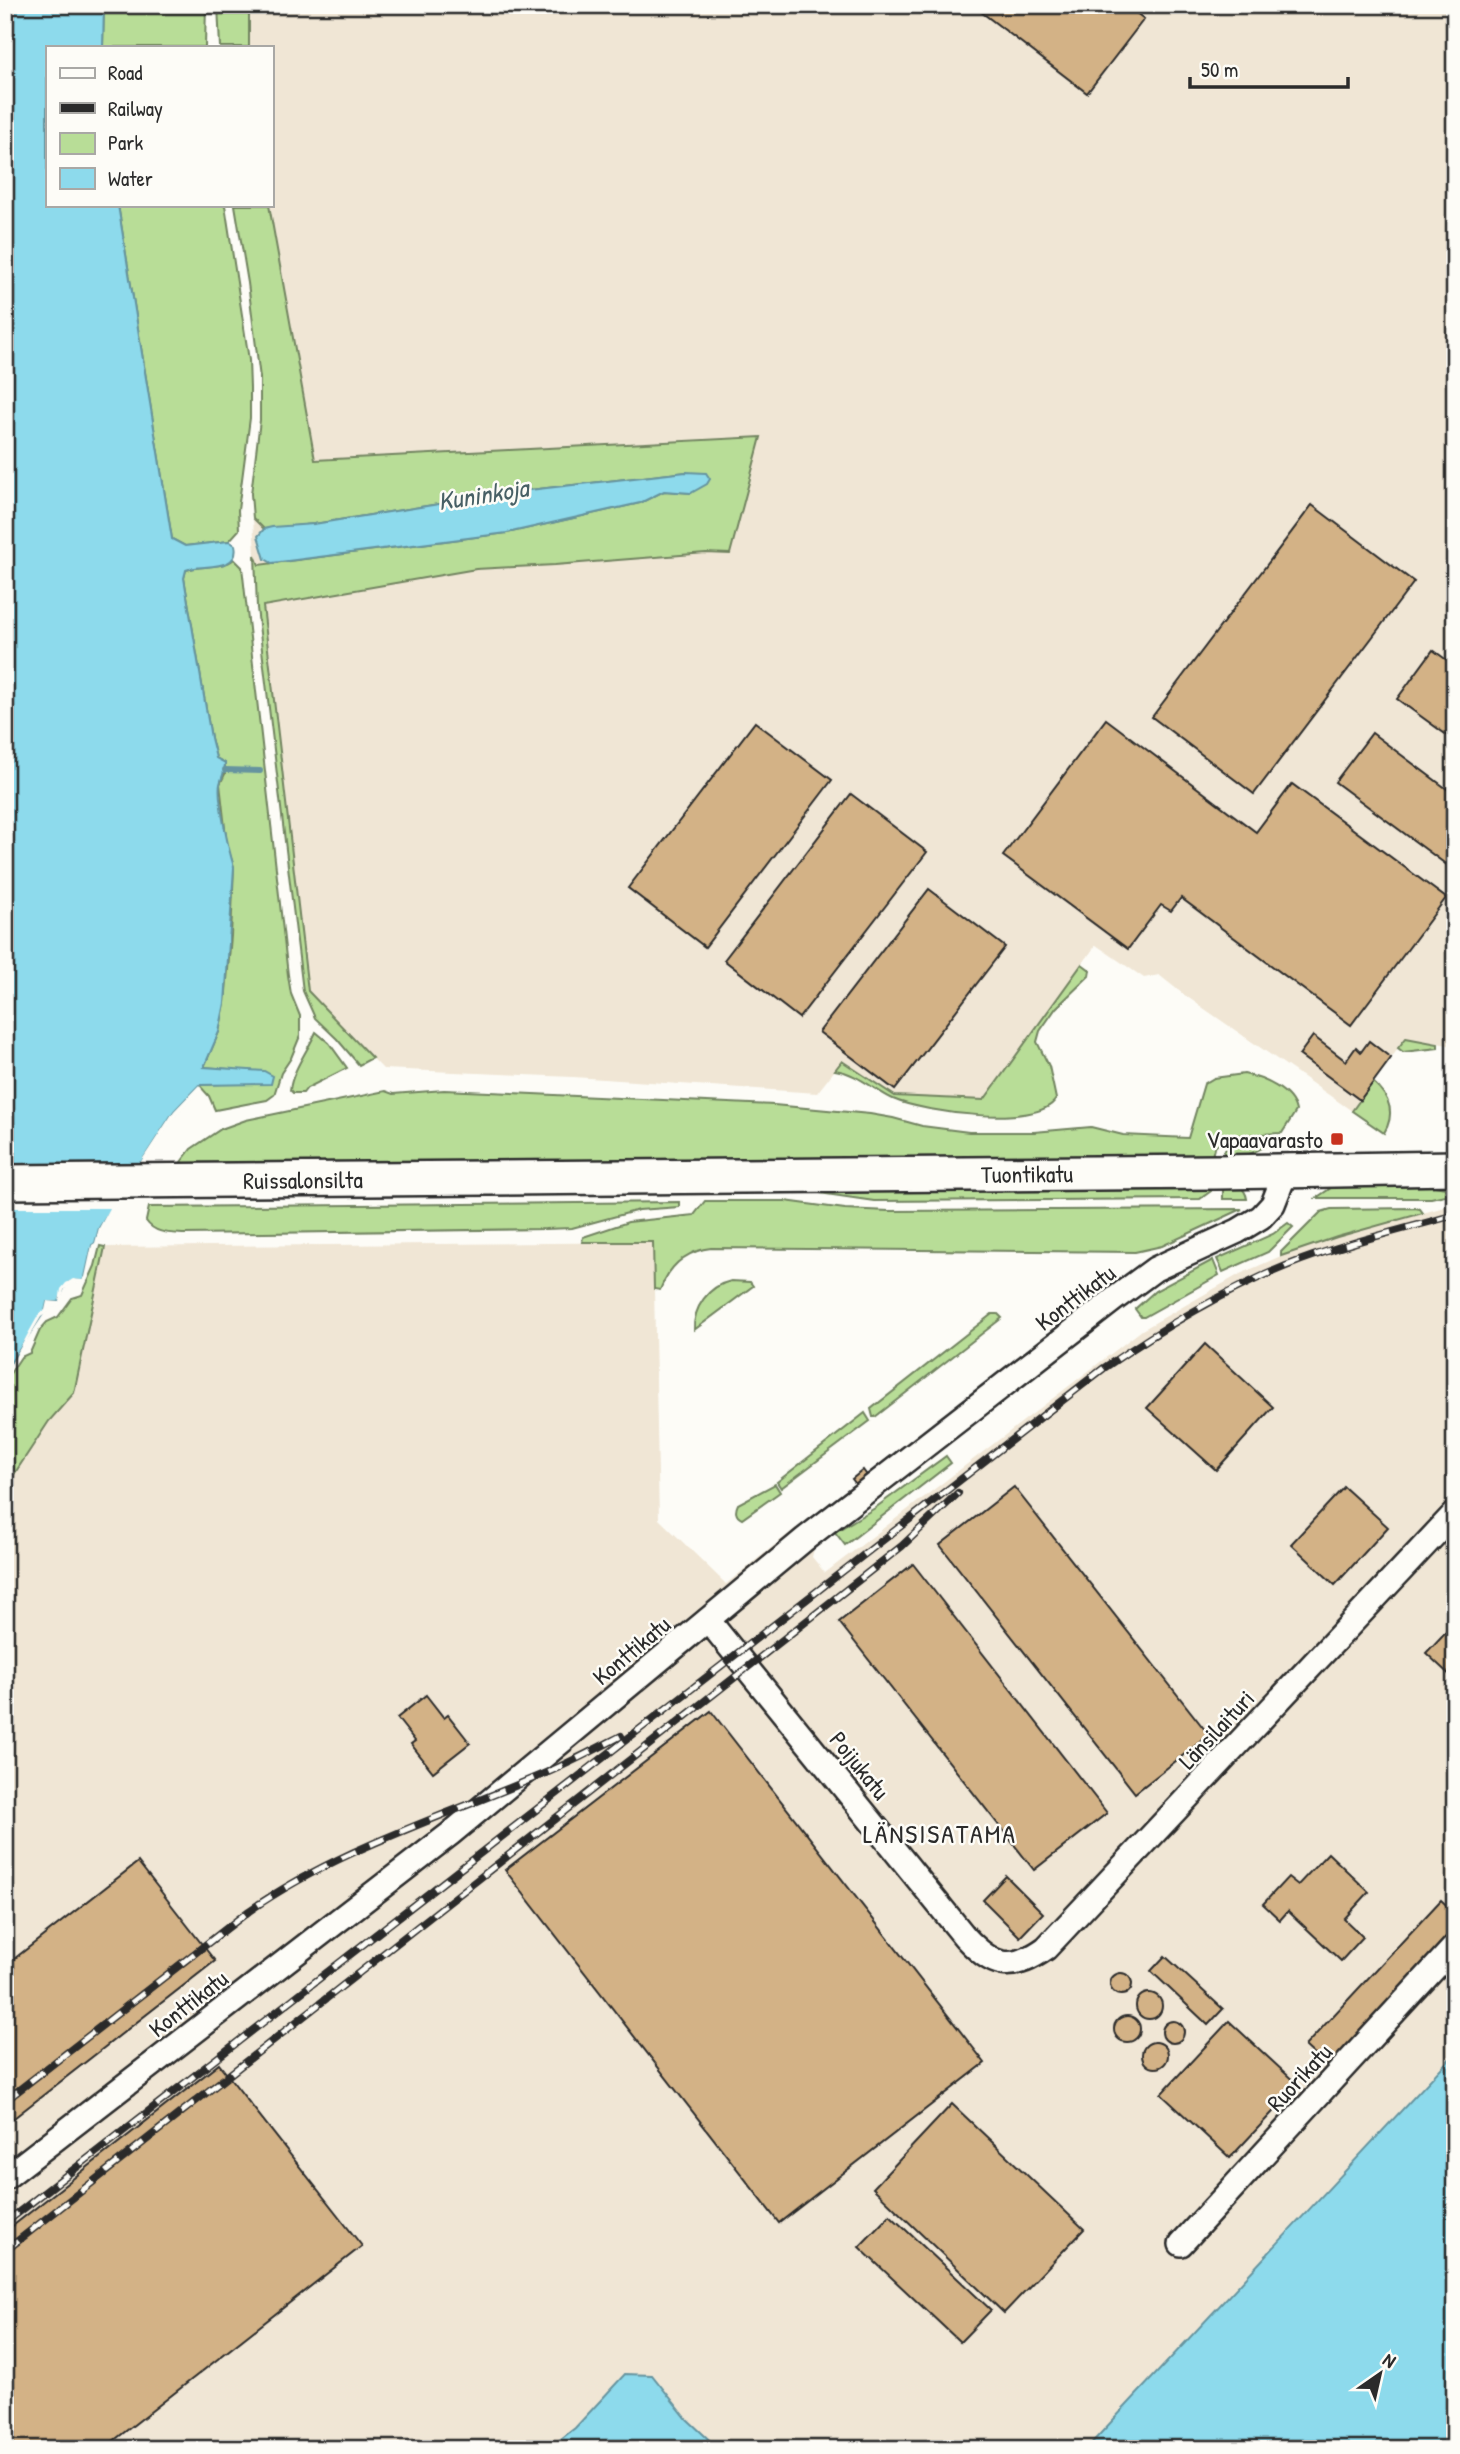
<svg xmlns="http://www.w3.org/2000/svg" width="1460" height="2454" font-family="'Patrick Hand',sans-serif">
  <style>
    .built { fill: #f0e6d5 }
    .green { fill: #b8dd97; stroke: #728461; stroke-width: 2 }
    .water { fill: #8ddaec; stroke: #66949f; stroke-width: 2 }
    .pier { fill: #fdfcf7 }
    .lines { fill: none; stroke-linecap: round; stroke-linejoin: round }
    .stream { stroke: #66949f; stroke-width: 6 }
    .building { fill: #d3b286; stroke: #2b2b2b; stroke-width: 2 }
    .street-casing { stroke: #2b2b2b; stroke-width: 28 }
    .secondary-casing { stroke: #2b2b2b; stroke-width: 38 }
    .street { stroke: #fdfcf7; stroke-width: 23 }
    .secondary { stroke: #fdfcf7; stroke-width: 33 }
    .rail-casing { stroke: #2b2b2b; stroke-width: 8 }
    .rail { stroke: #fdfcf7; stroke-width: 5; stroke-dasharray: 16; stroke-linecap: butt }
    .poi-dot { fill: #c8321e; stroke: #fdfcf7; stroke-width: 2.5 }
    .labels { text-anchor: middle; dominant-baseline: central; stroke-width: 5; stroke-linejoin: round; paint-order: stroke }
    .poi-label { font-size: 24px; fill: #2b2b2b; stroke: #fdfcf7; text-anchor: end }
    .street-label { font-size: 24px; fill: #2b2b2b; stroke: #fdfcf7 }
    .water-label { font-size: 26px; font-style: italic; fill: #486065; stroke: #fdfcf7 }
    .neighbourhood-label { font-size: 26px; letter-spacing: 2px; fill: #2b2b2b; stroke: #fdfcf7 }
  </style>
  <rect width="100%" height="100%" fill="#fdfcf7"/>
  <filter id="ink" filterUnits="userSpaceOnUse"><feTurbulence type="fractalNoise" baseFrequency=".0143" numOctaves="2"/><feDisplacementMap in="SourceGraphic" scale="14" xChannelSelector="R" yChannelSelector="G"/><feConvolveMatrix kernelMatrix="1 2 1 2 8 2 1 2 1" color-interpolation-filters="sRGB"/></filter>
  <g filter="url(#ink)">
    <g class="built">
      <polygon points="248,5 1455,5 1455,1046 1406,1038 1352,1111 1183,994 1159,975 1144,978 1096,945 984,1100 895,1096 842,1061 817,1093 573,1077 383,1069 308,991 258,565 255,555 253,518 315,460 269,205 271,205 271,47 249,47"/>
      <polygon points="1455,1204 1455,2053 1086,2449 719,2449 687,2419 652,2375 625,2374 575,2428 548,2449 5,2449 5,1489 49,1421 74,1393 105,1247 653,1242 659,1519 726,1584 796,1528 814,1549 812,1557 825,1573 1142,1330 1240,1274 1281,1256 1337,1237"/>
    </g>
    <g class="green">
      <polygon points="104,5 206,5 205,47 103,47"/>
      <polygon points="218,5 249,5 249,47 220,47"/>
      <polygon points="118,205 225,205 249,360 250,388 250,418 238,510 239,530 229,541 185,546 172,539"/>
      <polygon points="235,205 269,205 315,460 761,437 730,554 706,553 555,565 476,569 263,606 308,991 372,1058 359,1065 337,1039 315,1018 303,991 257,608 255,555 259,565 507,533 640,503 664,491 691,493 686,472 512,492 491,501 464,500 314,524 264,529 253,518 251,494 260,420 260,378 248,283"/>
      <path d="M234,559L242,567L288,975L291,994L300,1016V1036L291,1058L281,1073L274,1095L267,1100L215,1110L209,1096L199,1085L221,1084L227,1069L204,1067L219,1032L225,1003L231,936L234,867L227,845L220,784L225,774V763L216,758L211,738L184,578L186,570C201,565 223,569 234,559Z"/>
      <path d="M1082,964L1090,970L1089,976L1056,1008L1040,1031L1037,1042L1049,1066L1056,1099C1038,1129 922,1112 893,1099C874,1090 857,1073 835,1070L842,1061L895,1096L984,1100Z"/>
      <path d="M316,1032L329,1043L347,1068L307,1088L303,1093H293L290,1090C292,1071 308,1050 316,1032Z"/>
      <polygon points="1406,1038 1438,1044 1438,1048 1403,1052 1398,1048"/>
      <path d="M1244,1074C1263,1078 1292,1090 1296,1111L1282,1133L1226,1136L1214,1148L1211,1160L178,1166L191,1149L221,1129L246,1120L385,1091L393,1094L444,1090L774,1105L870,1114L893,1118L922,1126L969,1132H1034L1091,1127L1123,1135L1188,1138L1204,1084L1214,1078Z"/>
      <path d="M1373,1082C1389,1096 1396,1113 1384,1133L1352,1111Z"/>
      <path d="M1269,1144C1253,1154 1242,1158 1223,1156L1224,1151L1230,1146Z"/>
      <polygon points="1419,1183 1445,1188 1445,1195 1431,1198 1316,1198 1337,1184"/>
      <polygon points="1210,1184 1211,1191 1200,1199 874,1201 785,1188"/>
      <path d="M1223,1185C1235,1186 1245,1185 1247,1199H1223Z"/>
      <path d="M705,1201H785L845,1209L889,1211L1242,1209L1162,1246L1135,1252L711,1248C686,1251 669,1266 660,1290L654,1289L653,1242H582L583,1237L628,1222L694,1215Z"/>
      <path d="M679,1202V1207L639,1210L572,1228L545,1229L185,1234C170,1233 155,1234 146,1221L149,1207Z"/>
      <polygon points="1415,1208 1420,1209 1423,1213 1337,1237 1281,1256 1281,1252 1321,1212 1331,1209"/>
      <polygon points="1288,1223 1293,1227 1268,1252 1223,1272 1217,1259 1273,1234"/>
      <polygon points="100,1246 105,1247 74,1393 49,1421 5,1488 7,1378 21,1357 30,1353 40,1330 47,1322 58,1317 72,1298 82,1295 95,1266"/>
      <polygon points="1213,1260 1219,1275 1144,1317 1141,1317 1135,1309 1155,1291"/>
      <path d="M731,1281L750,1282L753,1286L694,1330C693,1308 708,1286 731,1281Z"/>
      <polygon points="992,1314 998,1314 1002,1318 875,1417 873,1417 871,1409"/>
      <polygon points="865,1413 870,1421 781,1488 777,1482"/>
      <polygon points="946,1456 951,1463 845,1545 835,1532 875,1508"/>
      <path d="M775,1484L780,1492L742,1519C735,1516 735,1510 738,1504Z"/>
    </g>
    <g class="water">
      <path d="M5,5H104L103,47H47V205H118L172,539L185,546L229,541L235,545C241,572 203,564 186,570L184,578L211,738L216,758L225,763C225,774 222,775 220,784C217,798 229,851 234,867L225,1003L219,1032L204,1067L264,1071L273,1076L271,1084L199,1085L174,1111L99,1228L95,1243L92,1245L85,1277L82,1281C65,1278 64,1288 59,1302H47L45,1311L5,1371Z"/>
      <polygon points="686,472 706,473 710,479 707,484 691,493 664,491 640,503 507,533 272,563 265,559 258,536 264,529 272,527 314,524 464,500 491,501 512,492"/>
      <polygon points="1455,2053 1455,2449 1086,2449"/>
      <polygon points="625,2374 652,2375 687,2419 719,2449 548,2449 575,2428"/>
    </g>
    <polygon class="pier" points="199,1085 202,1089 177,1113 112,1212 102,1229 98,1244 95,1247 88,1279 83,1284 73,1283 68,1286 64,1290 61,1304 55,1307 50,1306 48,1312 41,1317 29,1337 11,1370 5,1375 39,1314 45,1310 47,1301 59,1302 61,1289 66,1283 73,1279 82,1280 85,1277 92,1245 95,1243 99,1228 110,1208 5,1208 5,1168 138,1166 174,1111"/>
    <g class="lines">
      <polyline class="stream" points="225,770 260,771"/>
    </g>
    <g class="building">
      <polygon points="972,5 1126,5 1144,19 1087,93"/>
      <polygon points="1312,505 1414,582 1254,794 1152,717"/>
      <polygon points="1433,650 1455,666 1455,741 1397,699"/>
      <polygon points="1106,719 1256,832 1292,784 1446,898 1351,1025 1181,898 1171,911 1161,905 1128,949 1003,856"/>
      <polygon points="755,722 832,780 705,947 628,888"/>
      <polygon points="1372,733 1455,795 1455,871 1335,782"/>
      <polygon points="851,794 927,852 799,1018 724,960"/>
      <polygon points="929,889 1005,947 895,1090 819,1032"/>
      <polygon points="1313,1036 1346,1061 1356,1047 1361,1052 1369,1041 1391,1058 1360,1100 1299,1055"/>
      <polygon points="1205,1344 1273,1407 1216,1470 1147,1408"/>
      <polygon points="863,1470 869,1478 858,1487 852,1479"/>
      <polygon points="1014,1487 1209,1735 1135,1793 940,1545"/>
      <polygon points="1344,1487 1388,1527 1335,1585 1291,1544"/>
      <polygon points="913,1564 1107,1813 1034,1870 839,1622"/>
      <polygon points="1455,1622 1455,1680 1426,1653"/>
      <polygon points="426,1695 444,1718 448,1715 470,1743 433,1772 411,1744 415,1741 397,1718"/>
      <polygon points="711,1711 985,2063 779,2223 505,1870"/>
      <polygon points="1328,1853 1369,1892 1344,1919 1363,1937 1341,1961 1288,1911 1280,1920 1263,1904 1288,1877 1298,1885"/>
      <polygon points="138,1862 215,1961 5,2125 5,1966"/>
      <polygon points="1006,1876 1043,1913 1020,1937 983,1900"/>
      <polygon points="1441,1900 1455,1913 1455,1932 1329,2068 1305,2046"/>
      <polygon points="1165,1956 1223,2009 1208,2025 1151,1971"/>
      <circle cx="1121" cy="1984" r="11"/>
      <circle cx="1149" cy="2006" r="13"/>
      <circle cx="1127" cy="2029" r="13"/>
      <circle cx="1173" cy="2032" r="11"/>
      <polygon points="1229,2021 1298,2085 1230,2158 1161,2094"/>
      <circle cx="1155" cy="2055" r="13"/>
      <polygon points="219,2064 362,2246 103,2449 5,2449 5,2232"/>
      <polygon points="952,2104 1084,2229 1004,2313 873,2188"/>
      <polygon points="890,2215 991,2310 960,2342 859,2247"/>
    </g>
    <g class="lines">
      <g class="street-casing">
        <g id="street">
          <path d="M708,1620L965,1937C993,1967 1011,1973 1046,1948L1455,1513"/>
          <polyline points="5,2178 450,1834 805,1539 1117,1297 1155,1269 1238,1231 1261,1217 1273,1204 1286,1171"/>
          <polyline points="1181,2244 1455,1946"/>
        </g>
      </g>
      <g class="secondary-casing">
        <g id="secondary">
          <path id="s1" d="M5,1182L1217,1172L1455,1168"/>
        </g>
      </g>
      <use href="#street" class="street"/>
      <use href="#secondary" class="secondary"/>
      <g class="rail-casing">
        <g id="rail">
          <path d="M5,2101L249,1911C337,1850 437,1819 534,1778C564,1766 592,1751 621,1736"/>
          <path d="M5,2223L1104,1368C1162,1328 1220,1293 1286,1266C1338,1245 1400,1230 1455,1215"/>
          <polyline points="5,2251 902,1546 958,1493"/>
        </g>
      </g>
      <use href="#rail" class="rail"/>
    </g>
  </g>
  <rect class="poi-dot" x="1330" y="1132" width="14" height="14" rx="3.5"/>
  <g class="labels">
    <g class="poi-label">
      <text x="1323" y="1139">Vapaavarasto</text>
    </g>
    <g class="street-label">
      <text stroke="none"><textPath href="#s1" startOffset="1022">Tuontikatu</textPath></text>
      <text stroke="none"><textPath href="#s1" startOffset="298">Ruissalonsilta</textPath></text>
      <text transform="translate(1075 1297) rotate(-37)">Konttikatu</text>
      <text transform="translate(631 1650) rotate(-40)">Konttikatu</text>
      <text transform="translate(1216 1729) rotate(-47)">Länsilaituri</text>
      <text transform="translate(860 1765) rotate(51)">Poijukatu</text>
      <text transform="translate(188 2003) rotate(-38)">Konttikatu</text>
      <text transform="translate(1299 2077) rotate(-47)">Ruorikatu</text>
    </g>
    <g class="water-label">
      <text transform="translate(483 494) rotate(-9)">Kuninkoja</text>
    </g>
    <g class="neighbourhood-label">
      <text x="940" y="1833">LÄNSISATAMA</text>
    </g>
  </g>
  <rect width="1460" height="2454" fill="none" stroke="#fdfcf7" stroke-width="28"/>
  <rect x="14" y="14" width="1432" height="2426" fill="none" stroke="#2b2b2b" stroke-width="2.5" filter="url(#ink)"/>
  <rect x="46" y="46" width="228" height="161" fill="#fdfcf7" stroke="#a9a8a5" stroke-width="2"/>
  <rect x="60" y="68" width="35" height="10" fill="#fdfcf7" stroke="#a9a8a5" stroke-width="2"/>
  <text x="108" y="80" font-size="21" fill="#2b2b2b">Road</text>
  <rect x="60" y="103" width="35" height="10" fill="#2b2b2b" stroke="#a9a8a5" stroke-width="2"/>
  <text x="108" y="116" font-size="21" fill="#2b2b2b">Railway</text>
  <rect x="60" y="133" width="35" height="21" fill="#b8dd97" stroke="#a9a8a5" stroke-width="2"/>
  <text x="108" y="150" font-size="21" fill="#2b2b2b">Park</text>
  <rect x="60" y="168" width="35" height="21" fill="#8ddaec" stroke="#a9a8a5" stroke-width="2"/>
  <text x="108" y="186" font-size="21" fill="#2b2b2b">Water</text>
  <g transform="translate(1380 2374) rotate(34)" stroke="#fdfcf7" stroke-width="5" paint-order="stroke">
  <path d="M0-5L12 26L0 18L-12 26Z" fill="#2b2b2b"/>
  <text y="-10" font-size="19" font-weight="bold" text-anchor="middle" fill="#2b2b2b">N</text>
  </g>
  <path d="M1190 77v10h158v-10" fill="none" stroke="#2b2b2b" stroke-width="3.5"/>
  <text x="1201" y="77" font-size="21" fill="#2b2b2b" stroke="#fdfcf7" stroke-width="5" paint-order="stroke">50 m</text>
</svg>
